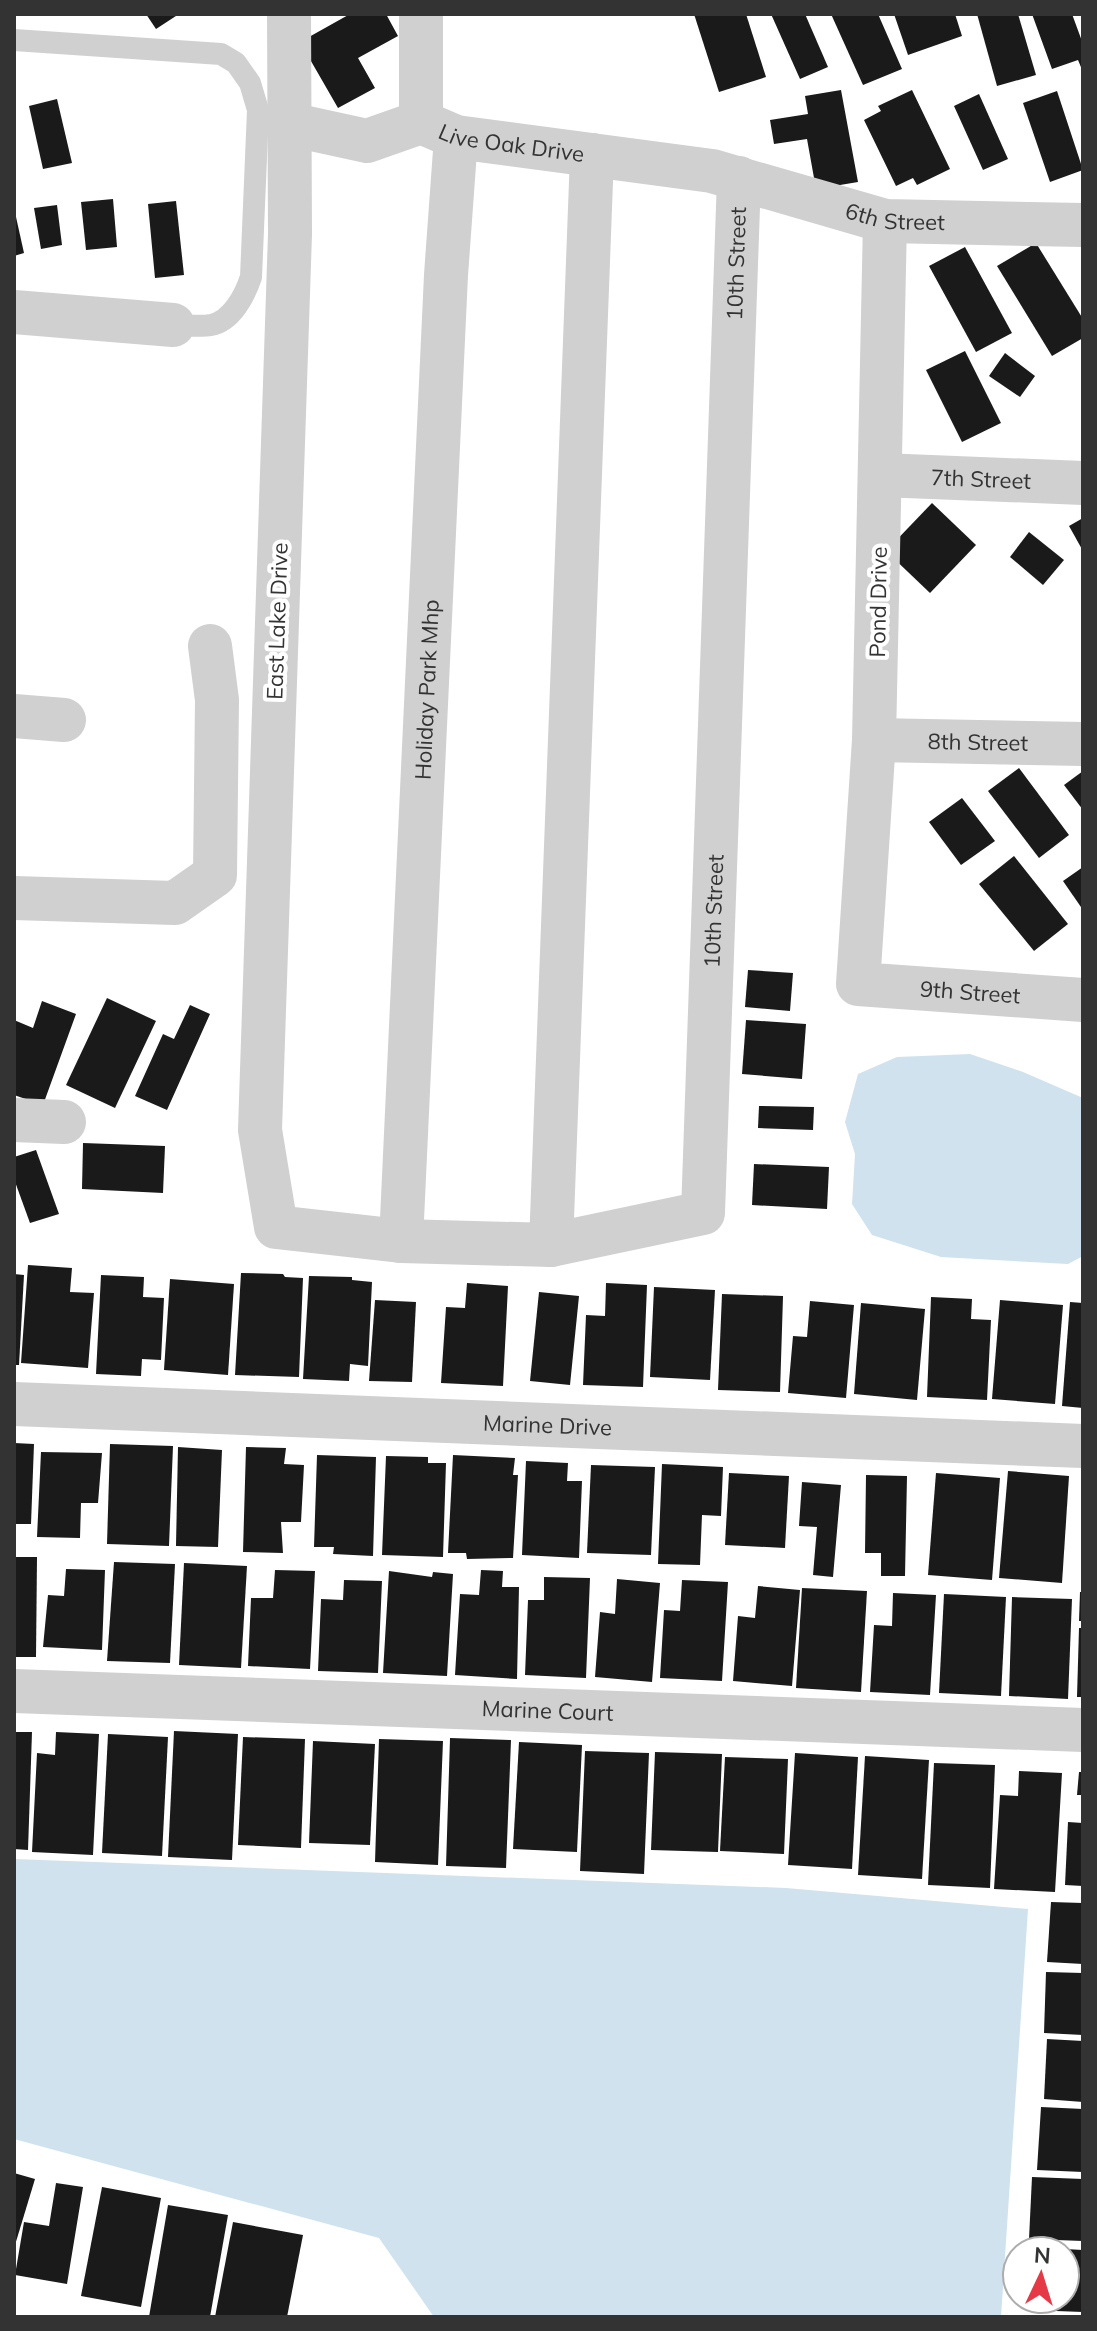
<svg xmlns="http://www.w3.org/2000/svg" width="1097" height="2331" font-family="Mulish,sans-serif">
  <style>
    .water { fill: #cfe2ee }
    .building { fill: #1a1a1a }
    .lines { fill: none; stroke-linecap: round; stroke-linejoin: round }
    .lane { stroke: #d0d0d0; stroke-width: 22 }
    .street { stroke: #d0d0d0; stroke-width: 44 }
    .labels { text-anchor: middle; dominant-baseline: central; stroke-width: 8; stroke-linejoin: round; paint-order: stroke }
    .street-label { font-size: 22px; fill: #333; stroke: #fff }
  </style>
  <rect width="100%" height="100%" fill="#fff"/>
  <g class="water">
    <polygon points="970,1054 1023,1072 1083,1098 1083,1256 1068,1264 941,1257 872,1235 852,1204 855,1154 845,1122 858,1074 897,1057"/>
    <polygon points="14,1859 786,1888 1028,1909 1001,2317 434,2317 379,2238 14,2139"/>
  </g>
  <g class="building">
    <polygon points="146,14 179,14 156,29"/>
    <polygon points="350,14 386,14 398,36 358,58 375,88 338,108 300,42"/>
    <polygon points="694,14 746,14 766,77 719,92"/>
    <polygon points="771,14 805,14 828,67 800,79"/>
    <polygon points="831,14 878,14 902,69 863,85"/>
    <polygon points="894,14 955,14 962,36 908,55"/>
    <polygon points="977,14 1018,14 1036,75 997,86"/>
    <polygon points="1032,14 1072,14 1083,44 1083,72 1078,60 1052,69"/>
    <polygon points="841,90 858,182 816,189 807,139 774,144 770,120 808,114 805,96"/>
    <polygon points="912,90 950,169 917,185 913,178 896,186 864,120 881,111 878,106"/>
    <polygon points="1057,91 1083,170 1050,182 1023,103"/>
    <polygon points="979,94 1008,159 983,170 954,106"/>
    <polygon points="57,99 72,163 43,169 29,106"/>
    <polygon points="113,199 117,247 86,250 81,202"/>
    <polygon points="176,201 184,275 155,278 148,204"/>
    <polygon points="57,205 62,245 41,249 34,208"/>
    <polygon points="14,208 24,253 14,256"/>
    <polygon points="1036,243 1083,319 1083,338 1052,356 997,266"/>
    <polygon points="965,247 1012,333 976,352 929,266"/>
    <polygon points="965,351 1001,423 962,442 926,370"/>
    <polygon points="1005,353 1035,376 1020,397 989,376"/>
    <polygon points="932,503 976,545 930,593 886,551"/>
    <polygon points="1083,518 1083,551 1069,526"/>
    <polygon points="1029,532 1064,560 1043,585 1010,557"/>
    <polygon points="1019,768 1069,835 1039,858 988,791"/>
    <polygon points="1083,771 1083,810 1064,785"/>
    <polygon points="962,798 995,841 961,865 929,822"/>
    <polygon points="1014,856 1068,924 1034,951 979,884"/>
    <polygon points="1083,867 1083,910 1063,881"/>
    <polygon points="748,970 793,973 790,1011 745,1007"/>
    <polygon points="107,998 156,1021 115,1108 66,1085"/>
    <polygon points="42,1001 76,1014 43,1105 14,1095 14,1020 33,1028"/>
    <polygon points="190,1005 210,1014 167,1110 135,1096 163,1034 174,1039"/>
    <polygon points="746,1020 806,1024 802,1079 742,1074"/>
    <polygon points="759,1106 814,1107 813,1130 758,1128"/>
    <polygon points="83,1143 165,1146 163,1193 82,1189"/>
    <polygon points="36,1150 59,1214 30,1223 14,1179 14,1157"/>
    <polygon points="754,1164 829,1167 827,1209 752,1205"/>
    <polygon points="28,1265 72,1268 70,1292 94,1293 88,1368 21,1363"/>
    <polygon points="241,1273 283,1274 285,1277 303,1278 299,1377 235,1375"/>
    <polygon points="14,1274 24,1275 19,1365 14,1365"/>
    <polygon points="101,1275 144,1277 143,1297 164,1298 161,1360 142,1359 141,1376 96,1374"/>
    <polygon points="309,1276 352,1277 352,1280 372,1282 368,1366 350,1364 349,1381 303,1379"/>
    <polygon points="170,1279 234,1284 228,1375 164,1370"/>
    <polygon points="467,1283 508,1286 503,1386 441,1383 446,1307 465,1308"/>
    <polygon points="606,1283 647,1285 643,1387 583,1385 586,1315 605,1316"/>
    <polygon points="654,1287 715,1290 710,1380 650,1377"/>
    <polygon points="539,1292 579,1296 570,1385 530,1381"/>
    <polygon points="722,1294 783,1296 780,1392 718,1390"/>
    <polygon points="931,1297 972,1299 971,1319 991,1320 987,1400 927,1397"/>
    <polygon points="375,1300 416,1302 412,1382 369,1381"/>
    <polygon points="1000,1300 1063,1305 1055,1404 992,1399"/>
    <polygon points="810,1301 854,1305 846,1398 788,1393 793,1336 807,1337"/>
    <polygon points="1070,1302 1083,1303 1083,1408 1062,1406"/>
    <polygon points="861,1303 925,1309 917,1400 854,1394"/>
    <polygon points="14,1443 34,1444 31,1524 14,1524"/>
    <polygon points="110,1444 173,1446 169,1546 107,1544"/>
    <polygon points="178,1447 222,1450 218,1547 176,1546"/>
    <polygon points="246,1447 286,1448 284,1464 304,1465 301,1522 281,1522 283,1553 243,1552"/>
    <polygon points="41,1452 102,1453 98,1503 81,1503 80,1538 37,1537"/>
    <polygon points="317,1455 376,1457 373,1556 333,1554 334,1547 314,1547"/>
    <polygon points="453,1455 515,1458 513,1475 518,1475 513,1558 467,1559 466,1553 448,1553"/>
    <polygon points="386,1456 428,1457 428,1463 446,1463 443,1557 382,1555"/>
    <polygon points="526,1461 568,1463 567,1481 582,1481 579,1558 522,1555"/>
    <polygon points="662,1464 723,1467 721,1516 702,1515 700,1565 658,1564"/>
    <polygon points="591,1465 655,1467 651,1555 587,1553"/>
    <polygon points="1008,1471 1069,1476 1062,1583 999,1578"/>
    <polygon points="729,1473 789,1476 785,1548 725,1545"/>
    <polygon points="936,1473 1000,1478 992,1580 928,1575"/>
    <polygon points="866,1475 907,1476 905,1576 881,1576 881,1553 865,1553"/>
    <polygon points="802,1482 841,1485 833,1577 813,1575 817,1527 799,1526"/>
    <polygon points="14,1557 37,1557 36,1657 14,1657"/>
    <polygon points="114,1562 175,1564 170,1663 107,1661"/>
    <polygon points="184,1563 247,1566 241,1668 179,1665"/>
    <polygon points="66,1569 105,1570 102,1650 43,1647 48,1595 64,1596"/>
    <polygon points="275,1570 315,1571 310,1669 248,1666 251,1598 273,1598"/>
    <polygon points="481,1570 503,1571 502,1587 519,1587 517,1679 455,1675 460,1594 479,1595"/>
    <polygon points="389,1571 432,1577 433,1572 453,1574 447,1676 383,1673"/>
    <polygon points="544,1577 590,1578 586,1678 525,1675 528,1600 544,1600"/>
    <polygon points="617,1579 660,1583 652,1682 595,1677 600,1612 615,1614"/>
    <polygon points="344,1580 382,1581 378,1673 318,1671 321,1599 343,1600"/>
    <polygon points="682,1580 728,1582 722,1681 660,1678 664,1610 680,1611"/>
    <polygon points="758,1586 800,1590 792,1686 733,1681 738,1616 755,1618"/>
    <polygon points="802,1588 867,1591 861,1692 796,1688"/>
    <polygon points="1080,1592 1083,1592 1083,1621 1079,1621"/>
    <polygon points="893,1593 936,1595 930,1695 870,1692 874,1625 892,1626"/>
    <polygon points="944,1594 1006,1597 1001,1696 939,1693"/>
    <polygon points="1012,1597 1072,1599 1068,1699 1009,1696"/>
    <polygon points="1079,1628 1083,1628 1083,1697 1077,1697"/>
    <polygon points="174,1731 238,1734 232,1860 168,1857"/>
    <polygon points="14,1732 32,1732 28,1850 14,1849"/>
    <polygon points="56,1732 99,1734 93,1855 32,1852 37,1753 55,1755"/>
    <polygon points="108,1734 168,1737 162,1856 102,1853"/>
    <polygon points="243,1737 305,1739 301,1848 238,1845"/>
    <polygon points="450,1738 511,1740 506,1868 446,1866"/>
    <polygon points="379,1739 443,1741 438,1865 375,1862"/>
    <polygon points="313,1741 375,1744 370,1845 309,1843"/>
    <polygon points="519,1742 582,1745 577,1852 513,1849"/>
    <polygon points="585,1751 649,1753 644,1874 580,1871"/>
    <polygon points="655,1752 722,1754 718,1852 651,1850"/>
    <polygon points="795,1753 858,1757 852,1869 788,1865"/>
    <polygon points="865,1756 929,1760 922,1879 858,1875"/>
    <polygon points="725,1757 788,1759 784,1854 720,1851"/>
    <polygon points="934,1763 995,1765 990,1888 928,1885"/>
    <polygon points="1019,1771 1062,1773 1055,1892 994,1889 1000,1795 1018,1796"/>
    <polygon points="1079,1772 1083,1772 1083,1795 1077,1795"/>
    <polygon points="1068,1822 1083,1823 1083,1886 1065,1885"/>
    <polygon points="1051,1902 1083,1903 1083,1964 1047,1962"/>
    <polygon points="1046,1972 1083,1973 1083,2035 1044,2033"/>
    <polygon points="1047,2039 1083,2041 1083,2102 1044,2099"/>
    <polygon points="1041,2107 1083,2109 1083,2172 1037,2170"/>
    <polygon points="14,2173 35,2179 15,2245 14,2245"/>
    <polygon points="1032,2177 1083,2179 1083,2241 1029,2239"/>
    <polygon points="56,2183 83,2187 67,2284 15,2275 24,2222 49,2226"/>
    <polygon points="102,2187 161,2198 141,2307 81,2296"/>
    <polygon points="168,2205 228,2215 210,2317 149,2317"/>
    <polygon points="233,2222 303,2235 287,2317 215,2317"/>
    <polygon points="1032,2247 1058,2249 1058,2251 1032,2251"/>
    <polygon points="1065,2249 1083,2250 1083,2312 1029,2310 1030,2299 1065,2299"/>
  </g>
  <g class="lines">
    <path class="lane" d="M14,40L221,54L236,63L250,83L258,110L251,277C245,295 232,321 211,325C200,327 185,325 173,325"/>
    <g class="street">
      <path id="s1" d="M289,14L290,234L260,1130L276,1227L401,1241L551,1245L703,1213L739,178"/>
      <path id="s2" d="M421,14V122L456,137L712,171L885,221L1083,225"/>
      <polyline points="289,124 367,141 421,122"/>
      <path id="s3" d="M885,221L874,740L858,984L1083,1000"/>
      <polyline points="14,312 173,325"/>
      <path id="s4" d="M881,475L1083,483"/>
      <polyline points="14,716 64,720"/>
      <path id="s5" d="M874,740L1083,744"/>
      <polyline points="14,898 175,903 215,875 217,700 210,646"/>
      <polyline points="14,1120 64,1122"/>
      <path id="s6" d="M401,1241L446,275L456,137"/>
      <polyline points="551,1245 592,155"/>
      <path id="s7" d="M14,1404L1083,1446"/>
      <path id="s8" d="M14,1691L1083,1730"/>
    </g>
  </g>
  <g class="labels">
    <g class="street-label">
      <text stroke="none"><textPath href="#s2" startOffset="202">Live Oak Drive</textPath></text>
      <text stroke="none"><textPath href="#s2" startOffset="594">6th Street</textPath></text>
      <text stroke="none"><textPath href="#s1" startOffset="2596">10th Street</textPath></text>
      <text stroke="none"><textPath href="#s4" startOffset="100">7th Street</textPath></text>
      <text transform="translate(878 602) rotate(-89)">Pond Drive</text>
      <text transform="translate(277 621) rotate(-88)">East Lake Drive</text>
      <text stroke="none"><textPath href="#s6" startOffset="552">Holiday Park Mhp</textPath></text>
      <text stroke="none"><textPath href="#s5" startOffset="104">8th Street</textPath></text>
      <text stroke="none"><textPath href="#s1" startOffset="1948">10th Street</textPath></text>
      <text stroke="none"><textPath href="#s3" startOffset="876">9th Street</textPath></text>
      <text stroke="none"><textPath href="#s7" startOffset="534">Marine Drive</textPath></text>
      <text stroke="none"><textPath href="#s8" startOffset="534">Marine Court</textPath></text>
    </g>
  </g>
  <rect width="1097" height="2331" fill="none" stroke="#333333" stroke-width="32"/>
  <g transform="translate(1041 2275) rotate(4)"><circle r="38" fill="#ffffff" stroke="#adadad" stroke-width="2"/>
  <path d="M0-6L14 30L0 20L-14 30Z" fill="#e63946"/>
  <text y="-12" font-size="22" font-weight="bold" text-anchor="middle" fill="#333333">N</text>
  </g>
</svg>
